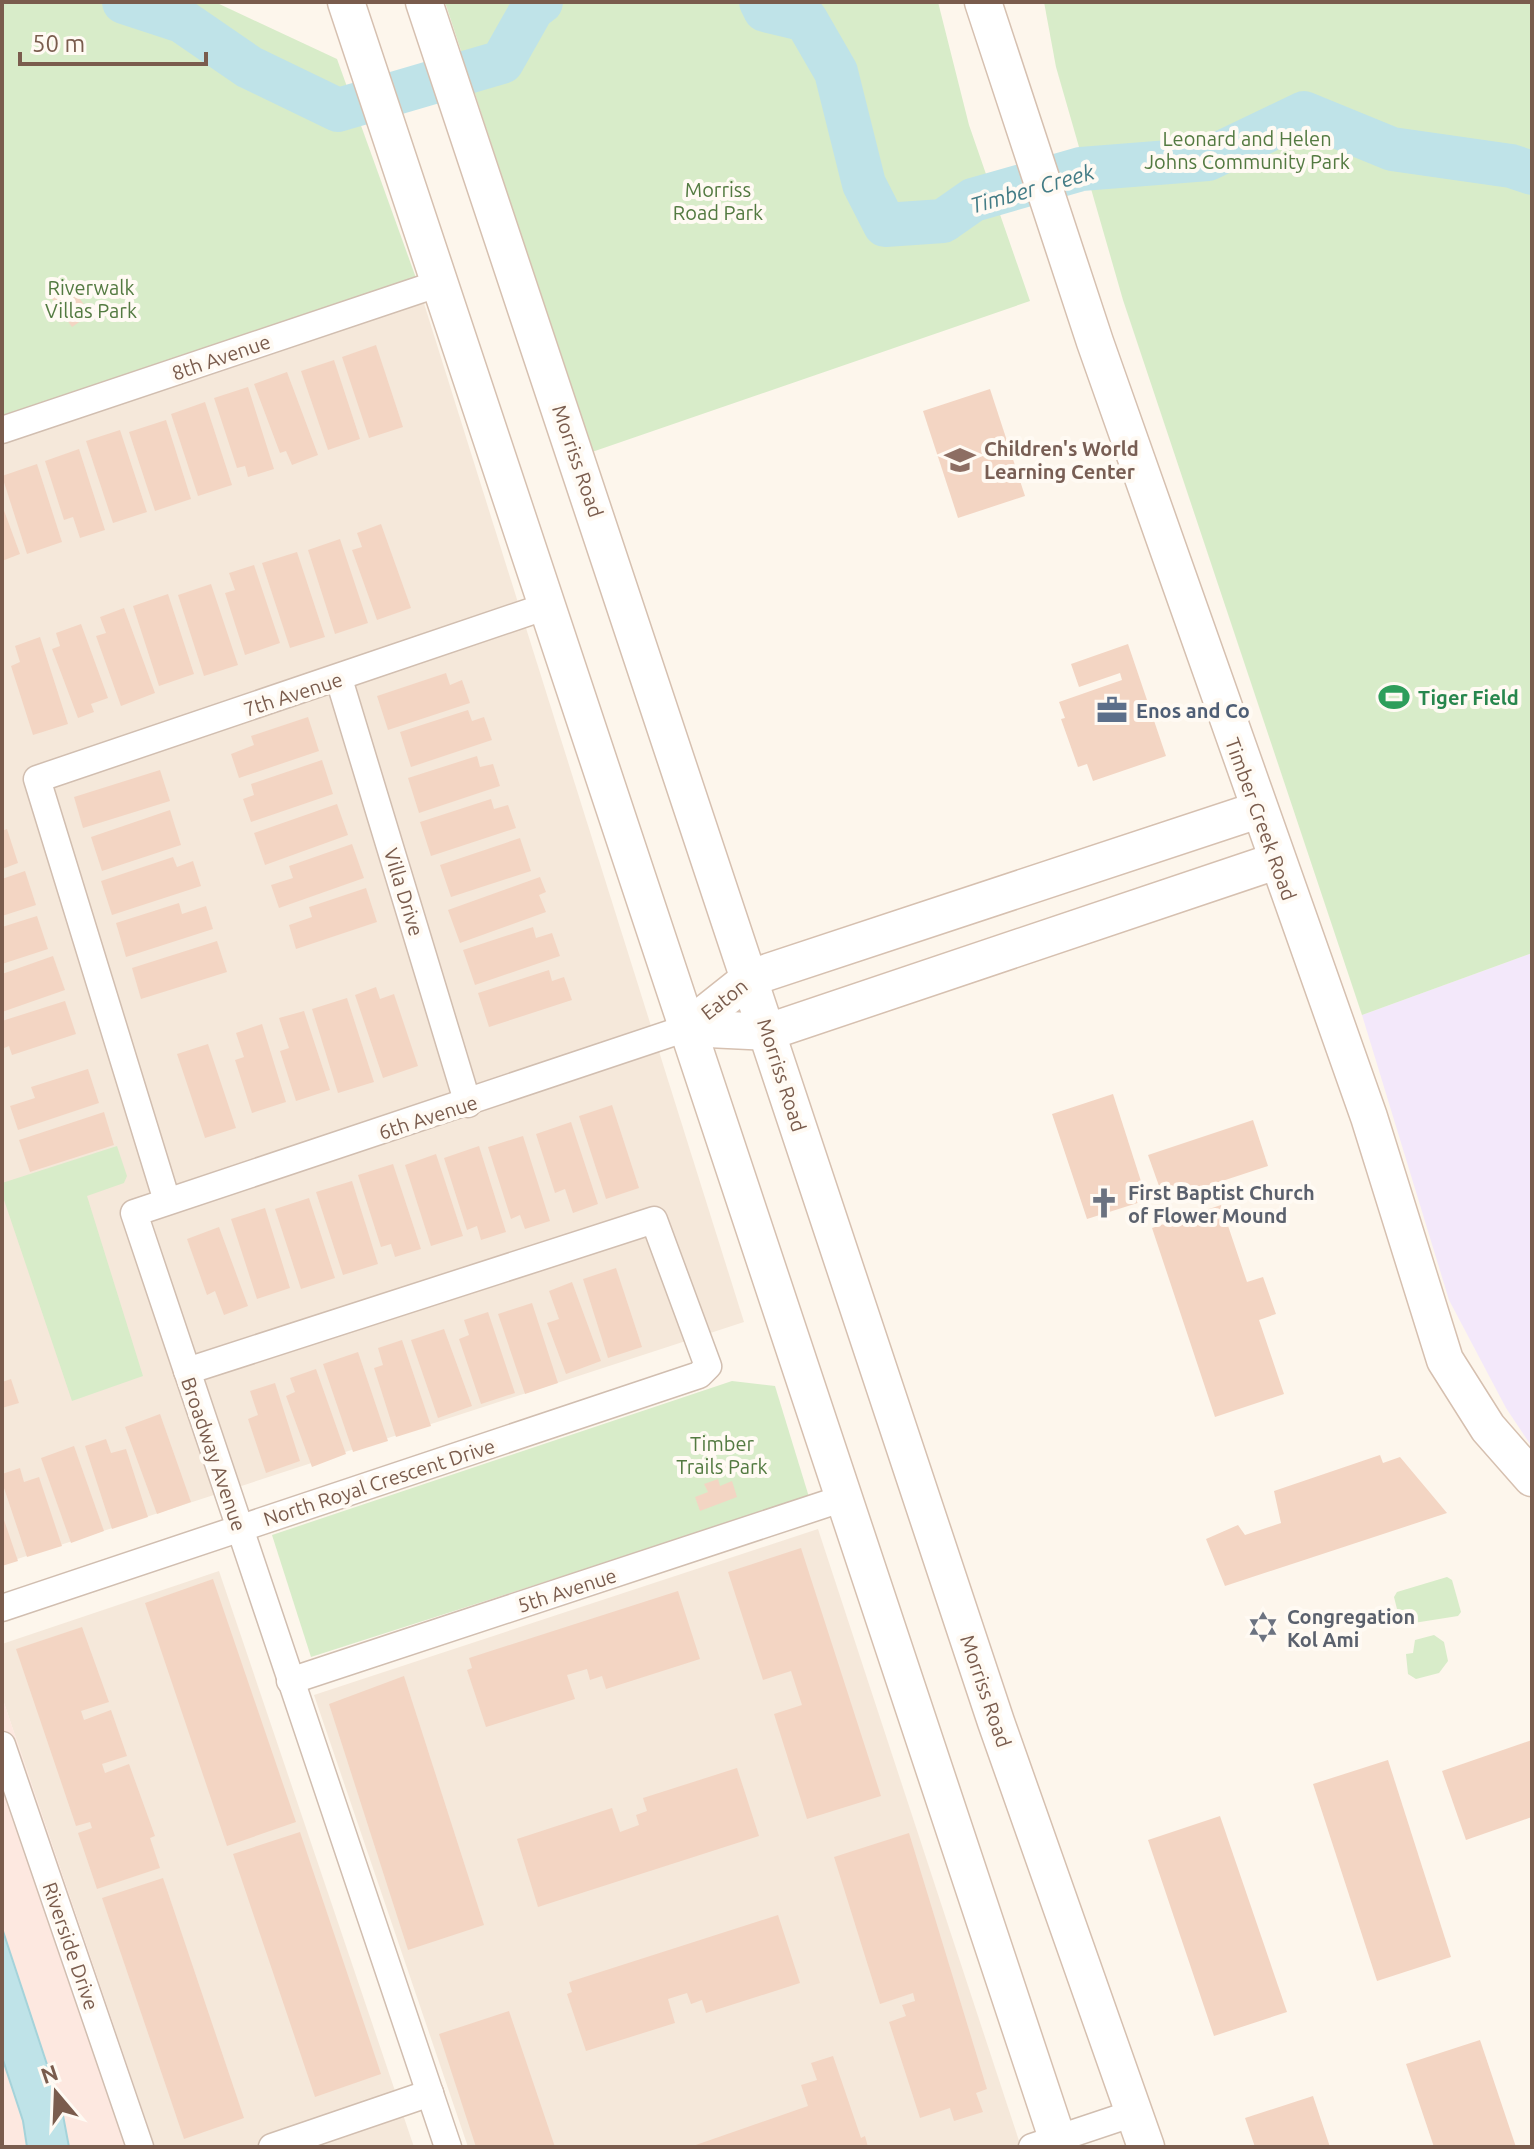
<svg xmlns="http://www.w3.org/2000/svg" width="1534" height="2149" font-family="Ubuntu,sans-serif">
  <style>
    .residential { fill: #f5e8da }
    .commercial { fill: #fde8e0 }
    .education { fill: #f3e8fa }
    .green { fill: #d8ecc9 }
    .water { fill: #bfe3e8; stroke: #a5d3da; stroke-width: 2 }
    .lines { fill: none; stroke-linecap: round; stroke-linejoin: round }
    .river { stroke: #bfe3e8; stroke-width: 44 }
    .building { fill: #f3d5c3 }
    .street-casing { stroke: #d1beb0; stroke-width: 29 }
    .secondary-casing { stroke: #d6c0b0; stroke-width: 39 }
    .street { stroke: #fff; stroke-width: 26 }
    .secondary { stroke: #fff; stroke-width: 36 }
    .labels { text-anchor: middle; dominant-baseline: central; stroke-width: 8; stroke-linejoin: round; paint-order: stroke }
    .park-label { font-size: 20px; fill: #537a41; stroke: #fffaf3 }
    .street-label { font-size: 20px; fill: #7a5c4d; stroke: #fffaf3 }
    .education-label { font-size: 20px; font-weight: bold; fill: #785e54; stroke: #fffaf3; text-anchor: start }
    .leisure-label { font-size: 20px; font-weight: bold; fill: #27864d; stroke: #fffaf3; text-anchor: start }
    .service-label { font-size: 20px; font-weight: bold; fill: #4e5e75; stroke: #fffaf3; text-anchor: start }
    .worship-label { font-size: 20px; font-weight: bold; fill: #5b616d; stroke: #fffaf3; text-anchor: start }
    .water-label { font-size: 22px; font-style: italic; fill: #437c86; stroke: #fffaf3 }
  </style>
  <rect width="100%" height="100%" fill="#fdf6ec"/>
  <g class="residential">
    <polygon points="416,278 744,1322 2,1564 2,421"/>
    <polygon points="818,1529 1021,2147 468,2147 314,1695"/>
    <polygon points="219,1571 414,2147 155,2147 2,1697 2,1644"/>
  </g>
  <polygon class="commercial" points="2,1697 155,2147 2,2147"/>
  <polygon class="education" points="1532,953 1532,1447 1506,1408 1449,1300 1362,1015"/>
  <g class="green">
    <polygon points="2,2 215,2 337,59 416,278 2,421"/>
    <polygon points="445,2 938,2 969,125 1030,301 592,452"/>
    <polygon points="1044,2 1532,2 1532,953 1362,1015 1123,300 1056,67"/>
    <polygon points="117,1146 127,1176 124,1183 87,1196 143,1376 72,1401 2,1194 2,1183"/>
    <polygon points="732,1381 775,1386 809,1497 311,1657 272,1535"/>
    <polygon points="1447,1577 1452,1580 1461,1612 1458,1616 1401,1625 1394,1597 1397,1592"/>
    <polygon points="1434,1635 1444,1642 1448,1661 1439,1673 1416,1679 1408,1674 1406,1654 1413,1653 1415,1640"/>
  </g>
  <polygon class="water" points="2,1928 62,2110 69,2147 27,2147 23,2121 2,2057"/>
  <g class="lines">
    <g class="river">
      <polyline points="124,2 182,21 249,67 338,110 502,62 532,9 541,2"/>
      <polyline points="761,2 765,10 806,20 836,72 864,184 885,225 943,221 973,200 1081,169 1208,159 1304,113 1392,149 1511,166 1532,173"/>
    </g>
  </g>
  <g class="building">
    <polygon points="66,280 91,314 72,327 48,293"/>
    <polygon points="376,345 403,427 369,438 342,357"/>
    <polygon points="334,360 360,439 328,450 301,371"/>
    <polygon points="287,372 318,455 292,465 286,451 280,453 254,384"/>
    <polygon points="248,387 274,469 248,477 245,466 237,468 214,398"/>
    <polygon points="990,389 1025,496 958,518 923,411"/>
    <polygon points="205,402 232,485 198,496 171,414"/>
    <polygon points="166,420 191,499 155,511 129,432"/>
    <polygon points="120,430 147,512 113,523 86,441"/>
    <polygon points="79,449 105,530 80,538 73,517 64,520 45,461"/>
    <polygon points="37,464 62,542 27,554 2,476"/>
    <polygon points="2,505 20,554 2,561"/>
    <polygon points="381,524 411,608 377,620 352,550 362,547 357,533"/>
    <polygon points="340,539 368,623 335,634 308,550"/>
    <polygon points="297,552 325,637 290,648 262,563"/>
    <polygon points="254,565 280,643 245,655 225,593 235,590 229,573"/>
    <polygon points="211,584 238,665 204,676 178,595"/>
    <polygon points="168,594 194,674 159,686 133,606"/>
    <polygon points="124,608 155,693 121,706 96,636 106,633 100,617"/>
    <polygon points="81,624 108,698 91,704 94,712 78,718 52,649 60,646 56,633"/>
    <polygon points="40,637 68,724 33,735 11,666 20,662 15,646"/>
    <polygon points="1128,644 1166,756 1093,781 1087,764 1078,767 1061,719 1065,718 1059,702 1122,680 1120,673 1079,687 1071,664"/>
    <polygon points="446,673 450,685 462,680 470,703 388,730 377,696"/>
    <polygon points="468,710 472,721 484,717 492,740 411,767 400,732"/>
    <polygon points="308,717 319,751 239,778 231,754 254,745 251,736"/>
    <polygon points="477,756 480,767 493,764 500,786 419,813 408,778"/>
    <polygon points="322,760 333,794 251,822 243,799 254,795 251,784"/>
    <polygon points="160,770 170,801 83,828 74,797"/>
    <polygon points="491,799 494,809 508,805 516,828 431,856 420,822"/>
    <polygon points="337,804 348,835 265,865 254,833"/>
    <polygon points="170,810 181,845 102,871 91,837"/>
    <polygon points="7,829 18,863 2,869 2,831"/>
    <polygon points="520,838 531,871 451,897 440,865"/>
    <polygon points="352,844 364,878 279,908 271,885 293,878 289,866"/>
    <polygon points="173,857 177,867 193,861 201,886 112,915 101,881"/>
    <polygon points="25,871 36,905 2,916 2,879"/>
    <polygon points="540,877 546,892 539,895 546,912 460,943 448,910"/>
    <polygon points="366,888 377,922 296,949 289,925 312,917 309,907"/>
    <polygon points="179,903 182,914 206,906 213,929 126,957 116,923"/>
    <polygon points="37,916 48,949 2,964 2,927"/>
    <polygon points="533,927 536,938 552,933 560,956 475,985 463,950"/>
    <polygon points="217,941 227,972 141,999 132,968"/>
    <polygon points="53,956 65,990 2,1012 2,974"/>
    <polygon points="549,970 552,981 564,977 572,1000 489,1027 478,993"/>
    <polygon points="376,987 380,999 394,994 418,1066 383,1078 355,995"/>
    <polygon points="347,998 374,1082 338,1093 312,1009"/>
    <polygon points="65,1001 76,1034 12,1055 9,1046 2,1049 2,1021"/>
    <polygon points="304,1011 330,1090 296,1101 280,1051 289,1048 279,1018"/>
    <polygon points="262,1024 286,1102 252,1113 235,1060 244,1057 236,1033"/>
    <polygon points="208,1044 236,1128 205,1138 177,1054"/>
    <polygon points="88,1069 99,1103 18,1130 10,1106 35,1098 31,1087"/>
    <polygon points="1113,1094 1147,1200 1087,1219 1052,1114"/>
    <polygon points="612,1105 639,1188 606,1199 579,1116"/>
    <polygon points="104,1112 114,1145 30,1172 19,1140"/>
    <polygon points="1253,1120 1268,1166 1164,1200 1148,1155"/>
    <polygon points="571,1122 598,1204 573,1213 565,1189 555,1193 536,1134"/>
    <polygon points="523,1136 550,1221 525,1229 520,1215 511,1219 488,1147"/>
    <polygon points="479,1146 506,1232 481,1240 477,1226 467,1230 444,1158"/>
    <polygon points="436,1154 463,1236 431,1246 405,1165"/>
    <polygon points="393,1164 421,1249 395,1257 391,1244 381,1247 358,1175"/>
    <polygon points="352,1181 378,1264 343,1275 316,1192"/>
    <polygon points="309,1198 335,1278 301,1289 275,1209"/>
    <polygon points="1221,1205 1247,1282 1263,1277 1276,1314 1259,1320 1284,1394 1215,1417 1152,1228"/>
    <polygon points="265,1208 290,1288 257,1299 231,1219"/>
    <polygon points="219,1227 248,1306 224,1315 215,1291 207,1295 187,1239"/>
    <polygon points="616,1268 642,1347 608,1358 583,1279"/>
    <polygon points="572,1282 601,1361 566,1374 547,1323 559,1319 549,1291"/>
    <polygon points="532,1303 558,1383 525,1394 498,1314"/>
    <polygon points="488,1312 515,1393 481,1404 459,1339 469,1335 464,1320"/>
    <polygon points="444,1329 472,1406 438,1418 411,1340"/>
    <polygon points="402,1340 431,1426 396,1437 374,1368 383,1365 378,1348"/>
    <polygon points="358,1352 388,1441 353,1452 323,1364"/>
    <polygon points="316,1369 346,1454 312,1467 286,1396 295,1392 290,1378"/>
    <polygon points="11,1379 19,1403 2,1408 2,1382"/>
    <polygon points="275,1383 300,1461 266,1473 248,1419 258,1415 250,1391"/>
    <polygon points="160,1414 191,1502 157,1514 125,1427"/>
    <polygon points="106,1439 111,1453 126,1449 148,1517 112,1529 85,1446"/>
    <polygon points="74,1446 104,1531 71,1543 41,1458"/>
    <polygon points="1380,1455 1383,1463 1400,1457 1447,1513 1225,1586 1206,1539 1238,1525 1245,1535 1281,1523 1274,1491"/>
    <polygon points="20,1468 24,1482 39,1477 62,1546 27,1557 2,1482 2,1474"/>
    <polygon points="718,1479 720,1486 732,1481 737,1497 700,1511 695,1497 708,1492 704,1484"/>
    <polygon points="2,1514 18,1561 2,1566"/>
    <polygon points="801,1548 881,1796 807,1819 774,1714 802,1705 791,1671 763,1680 728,1572"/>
    <polygon points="213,1579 296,1822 227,1846 145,1603"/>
    <polygon points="678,1591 700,1659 606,1689 602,1676 590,1680 587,1669 567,1675 575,1699 486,1727 467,1670 472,1668 469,1658"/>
    <polygon points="82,1627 109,1702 81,1711 84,1720 111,1710 127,1756 102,1764 105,1773 129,1764 155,1836 150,1838 160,1868 97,1889 78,1833 92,1828 90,1822 76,1826 16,1649"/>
    <polygon points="404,1676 484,1925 408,1950 329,1704"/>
    <polygon points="1532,1740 1532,1817 1466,1840 1442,1771"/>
    <polygon points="1388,1760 1451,1957 1377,1981 1313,1784"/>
    <polygon points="737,1768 759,1836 538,1907 517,1839 612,1808 620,1832 639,1825 636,1815 647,1811 643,1798"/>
    <polygon points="1220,1816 1287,2012 1214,2036 1148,1840"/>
    <polygon points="300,1832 381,2074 315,2097 233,1854"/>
    <polygon points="909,1833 987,2089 976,2093 983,2112 954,2121 950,2108 920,2118 889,2022 906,2016 902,2005 915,2001 913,1993 880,2004 834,1857"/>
    <polygon points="163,1878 244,2118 184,2139 102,1898"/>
    <polygon points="778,1915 800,1983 706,2013 702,2000 691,2004 687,1993 668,1999 675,2023 586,2051 567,1994 572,1992 569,1982"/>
    <polygon points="509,2011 555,2147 476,2147 439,2034"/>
    <polygon points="1480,2040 1516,2147 1434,2147 1406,2064"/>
    <polygon points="833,2056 861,2138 865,2136 868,2147 690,2147 808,2106 801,2085 817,2080 811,2063"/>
    <polygon points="1313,2096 1330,2147 1255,2147 1245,2118"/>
  </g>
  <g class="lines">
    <g class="street-casing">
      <g id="street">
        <polyline points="2,430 440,283"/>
        <polyline points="339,679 468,1104"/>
        <polyline points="167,1201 37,779 547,606"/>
        <polyline points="2,1608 684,1380 699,1375 708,1366 654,1220 187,1371"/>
        <polyline points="290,1681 844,1498"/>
        <polyline points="2,1745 140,2147"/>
        <polyline points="272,2147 430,2093"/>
        <polyline points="448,2147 134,1213 687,1028"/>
        <polyline points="1032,2147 1134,2113"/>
      </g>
    </g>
    <g class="secondary-casing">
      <g id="secondary">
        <polyline points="346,2 1060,2147"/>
        <polyline points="424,2 996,1722 1146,2147"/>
        <polyline points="983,2 1095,342 1369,1117 1445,1360 1488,1428 1532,1478"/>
        <polyline points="687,1028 768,1032 1276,861"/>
        <polyline points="687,1028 750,978 1258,810"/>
      </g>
    </g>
    <use href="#street" class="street"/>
    <use href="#secondary" class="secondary"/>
  </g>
  <defs>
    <g id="school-bare" transform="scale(2.4)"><path d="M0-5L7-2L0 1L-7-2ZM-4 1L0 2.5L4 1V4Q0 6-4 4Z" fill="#8d6e63" stroke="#fffaf3" stroke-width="2.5" paint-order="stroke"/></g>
    <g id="stadium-bare" transform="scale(2.4)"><path d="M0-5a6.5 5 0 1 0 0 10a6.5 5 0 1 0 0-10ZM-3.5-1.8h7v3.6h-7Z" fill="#2e9e5b" stroke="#fffaf3" stroke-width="2.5" paint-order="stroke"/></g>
    <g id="office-bare" transform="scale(2.4)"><path d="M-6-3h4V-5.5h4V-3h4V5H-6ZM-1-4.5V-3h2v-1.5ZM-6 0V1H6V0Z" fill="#5c6f8a" stroke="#fffaf3" stroke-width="2.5" paint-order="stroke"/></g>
    <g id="church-bare" transform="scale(2.4)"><path d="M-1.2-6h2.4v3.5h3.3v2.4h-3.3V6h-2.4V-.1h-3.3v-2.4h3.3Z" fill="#6b7280" stroke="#fffaf3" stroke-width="2.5" paint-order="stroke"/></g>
    <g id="synagogue-bare" transform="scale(2.4)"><path d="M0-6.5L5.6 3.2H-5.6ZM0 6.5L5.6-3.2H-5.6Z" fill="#6b7280" stroke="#fffaf3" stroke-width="2.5" paint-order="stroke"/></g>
  </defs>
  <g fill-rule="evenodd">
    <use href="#school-bare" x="960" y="460"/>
    <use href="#stadium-bare" x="1394" y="697"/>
    <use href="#office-bare" x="1112" y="710"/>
    <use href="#church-bare" x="1104" y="1203"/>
    <use href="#synagogue-bare" x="1263" y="1627"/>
  </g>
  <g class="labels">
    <g class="park-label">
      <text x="1247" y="138">Leonard and Helen<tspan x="1247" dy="23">Johns Community Park</tspan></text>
      <text x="718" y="189">Morriss<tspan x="718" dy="23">Road Park</tspan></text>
      <text x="91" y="287">Riverwalk<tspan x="91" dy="23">Villas Park</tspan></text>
      <text x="722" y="1443">Timber<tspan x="722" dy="23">Trails Park</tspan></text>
    </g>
    <g class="street-label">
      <text transform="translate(221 357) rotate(-19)">8th Avenue</text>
      <text transform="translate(578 461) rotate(71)">Morriss Road</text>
      <text transform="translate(293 694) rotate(-18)">7th Avenue</text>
      <text transform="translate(1261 819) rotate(70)">Timber Creek Road</text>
      <text transform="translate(404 892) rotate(73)">Villa Drive</text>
      <text transform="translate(724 999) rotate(-38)">Eaton</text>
      <text transform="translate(782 1075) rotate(72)">Morriss Road</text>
      <text transform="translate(428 1117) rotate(-18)">6th Avenue</text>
      <text transform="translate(214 1454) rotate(71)">Broadway Avenue</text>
      <text transform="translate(379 1482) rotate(-18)">North Royal Crescent Drive</text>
      <text transform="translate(567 1590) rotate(-18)">5th Avenue</text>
      <text transform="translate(986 1691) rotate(71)">Morriss Road</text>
      <text transform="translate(71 1946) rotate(71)">Riverside Drive</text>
    </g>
    <g class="education-label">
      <text x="984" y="448">Children's World<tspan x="984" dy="23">Learning Center</tspan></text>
    </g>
    <g class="leisure-label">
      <text x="1418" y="697">Tiger Field</text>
    </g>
    <g class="service-label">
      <text x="1136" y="710">Enos and Co</text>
    </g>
    <g class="worship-label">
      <text x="1128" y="1192">First Baptist Church<tspan x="1128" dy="23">of Flower Mound</tspan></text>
      <text x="1287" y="1616">Congregation<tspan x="1287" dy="23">Kol Ami</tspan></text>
    </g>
    <g class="water-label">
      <text transform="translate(1032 188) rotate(-16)">Timber Creek</text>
    </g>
  </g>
  <rect width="1534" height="2149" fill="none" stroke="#7a5c4d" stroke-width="8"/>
  <g transform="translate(56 2093) rotate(341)" stroke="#fffaf3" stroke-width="6" paint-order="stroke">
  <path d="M0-6L14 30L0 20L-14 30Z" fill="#7a5c4d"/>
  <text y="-12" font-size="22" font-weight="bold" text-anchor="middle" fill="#7a5c4d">N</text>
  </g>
  <path d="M20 52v12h186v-12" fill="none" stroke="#7a5c4d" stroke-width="4"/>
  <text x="32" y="52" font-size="24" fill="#7a5c4d" stroke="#fffaf3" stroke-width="6" paint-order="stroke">50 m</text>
</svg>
